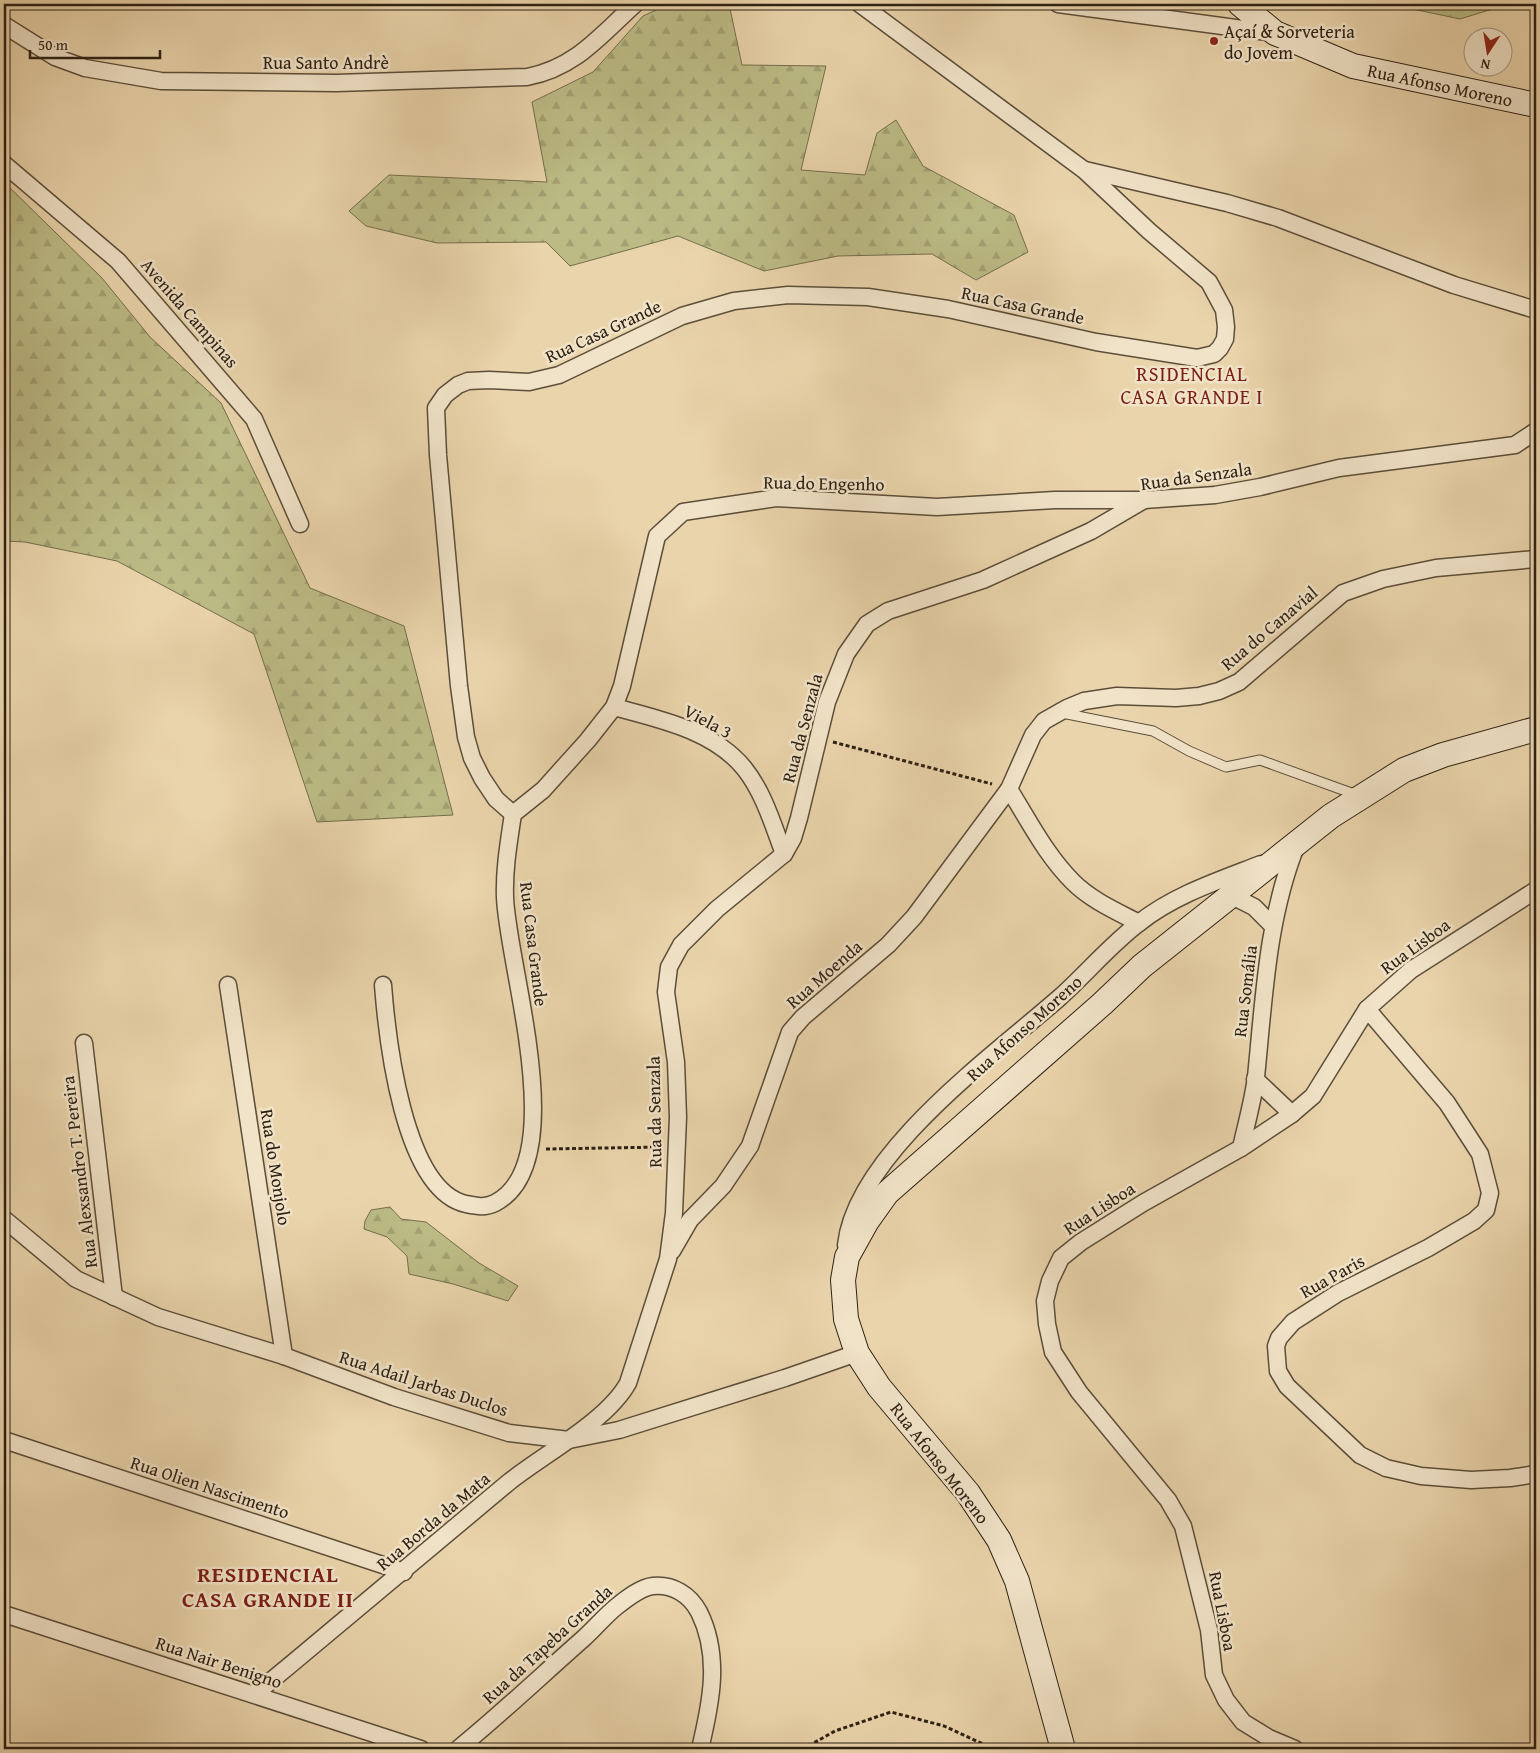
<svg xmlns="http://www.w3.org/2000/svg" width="1540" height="1753" font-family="'Gentium Book Plus',serif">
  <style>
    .forest { fill: url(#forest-firs); stroke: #746e4c }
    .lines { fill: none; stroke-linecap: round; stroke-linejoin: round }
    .service-casing { stroke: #5c4e3a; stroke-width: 11 }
    .minor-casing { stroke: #5c4e3a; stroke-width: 19 }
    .secondary-casing { stroke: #2d2114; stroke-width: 26 }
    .path { stroke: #2d2114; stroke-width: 3; stroke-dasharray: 4 2.5; stroke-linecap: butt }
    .service { stroke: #f1e3c8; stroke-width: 9 }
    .minor { stroke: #f1e3c8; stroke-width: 16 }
    .secondary { stroke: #f1e3c8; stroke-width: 24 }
    .poi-dot { fill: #8f2418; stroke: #f1e3c8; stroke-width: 2 }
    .labels { text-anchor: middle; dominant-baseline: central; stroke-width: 5; stroke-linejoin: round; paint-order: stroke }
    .poi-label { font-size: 18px; fill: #2d2114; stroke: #f1e3c8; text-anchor: start }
    .street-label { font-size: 18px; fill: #2d2114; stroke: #f1e3c8 }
    .quarter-label { font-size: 20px; letter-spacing: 1px; fill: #7a1f14; stroke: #f1e3c8 }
    .district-label { font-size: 22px; font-weight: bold; letter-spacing: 1px; fill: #7a1f14; stroke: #f1e3c8 }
  </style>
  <defs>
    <pattern id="forest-firs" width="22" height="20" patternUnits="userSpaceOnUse" patternTransform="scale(1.25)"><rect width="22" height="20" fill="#bcbb85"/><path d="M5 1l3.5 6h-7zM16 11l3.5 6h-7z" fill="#a2a072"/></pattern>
  </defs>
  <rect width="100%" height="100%" fill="#ead4ab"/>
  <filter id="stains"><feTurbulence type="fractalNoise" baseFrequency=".004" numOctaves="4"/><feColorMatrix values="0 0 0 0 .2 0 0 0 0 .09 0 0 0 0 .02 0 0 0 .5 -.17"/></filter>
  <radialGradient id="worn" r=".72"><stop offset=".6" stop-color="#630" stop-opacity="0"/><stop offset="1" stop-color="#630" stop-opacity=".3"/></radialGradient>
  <g class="forest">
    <polygon points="669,4 729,4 742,65 826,66 801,170 865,175 877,133 896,120 923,166 1014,215 1028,252 976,280 932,254 838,256 764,271 678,236 570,266 546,242 437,243 366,226 349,211 389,175 547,182 532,102 593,72 643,16"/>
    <polygon points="1389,4 1509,4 1460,19"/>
    <polygon points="4,182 102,278 150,337 221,403 310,588 404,626 453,815 317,822 254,634 117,561 25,542 4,541"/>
    <polygon points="390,1207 401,1219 426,1222 479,1263 518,1286 508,1301 453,1284 409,1274 407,1256 387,1237 364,1229 365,1221 371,1210"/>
  </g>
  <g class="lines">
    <g class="service-casing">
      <polyline id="service" points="1062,713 1153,731 1189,751 1226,767 1260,760 1357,795"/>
    </g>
    <g class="minor-casing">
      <g id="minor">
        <polyline points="1058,4 1274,33"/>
        <path d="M4,25L55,57L85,68L161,81L336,83L527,77C575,68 600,36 635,4"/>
        <polyline points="4,164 118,261 254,419 300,524"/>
        <polyline points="1085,170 1227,203 1278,218 1454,285 1536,310"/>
        <path d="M614,707C658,719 713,730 744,768C764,793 773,825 784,854"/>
        <path d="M1009,789C1029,821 1046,855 1073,882C1091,900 1116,911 1139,923"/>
        <polyline points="513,814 496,799 482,778 472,758 466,737 459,686 438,455 436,408 445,395 458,385 468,381 489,380 529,382 559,375 682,316 734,301 788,295 868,297 948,309 1096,342 1197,358 1214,354 1220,348 1225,339 1226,327 1224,310 1209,282 1149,231 1084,170 860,4"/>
        <polyline points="513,814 543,790 588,740 614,707 622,686 657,536 683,512 776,498 937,507 1055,500 1144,500 1215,495 1260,487 1339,468 1515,445 1536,431"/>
        <polyline points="1230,895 1254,907 1273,926"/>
        <polyline points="228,985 284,1356"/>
        <path d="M383,985C387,1037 403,1190 466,1204C476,1206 485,1208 495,1203C573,1163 507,965 505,897C504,869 509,841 513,814"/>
        <polyline points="1367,1009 1447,1103 1480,1154 1490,1193 1486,1210 1474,1221 1428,1248 1338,1293 1293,1322 1279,1338 1276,1346 1278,1371 1287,1386 1360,1455 1386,1468 1421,1476 1471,1480 1510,1478 1536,1474"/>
        <polyline points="84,1043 114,1297"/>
        <polyline points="1255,1079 1292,1114"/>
        <path d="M1241,1148C1246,1125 1253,1101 1256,1077C1264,999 1267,918 1297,844"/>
        <polyline points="4,1219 76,1279 158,1317 284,1356 394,1397 509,1433 569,1440 619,1430 785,1378 857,1353"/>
        <path d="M846,1245C856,1154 993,1056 1059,998C1086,974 1110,945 1139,923C1174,895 1220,880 1261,864"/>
        <polyline points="672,1251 690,1220 723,1186 750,1146 790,1032 803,1017 888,945 914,917 1009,789 1033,735 1044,721 1067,708 1084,701 1117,696 1176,698 1199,696 1219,691 1239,682 1343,593 1383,579 1436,568 1536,559"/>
        <polyline points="4,1440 404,1572"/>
        <polyline points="4,1614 421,1749"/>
        <path d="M255,1694C340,1624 424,1553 509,1482C544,1454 607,1421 628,1383L668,1259L674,1213L678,1117L676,1062L666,992L669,967L681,945L717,909L784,854L793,838L799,818L827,702L846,654L867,624L888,611L983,580L1091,531L1144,500"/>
        <path d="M458,1749C501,1714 542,1675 584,1638C595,1628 605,1616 616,1607C626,1599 641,1587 653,1586C673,1584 690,1595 699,1612C721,1656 711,1703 700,1749"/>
        <polyline points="1295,1749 1269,1738 1243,1722 1226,1700 1214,1675 1209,1630 1183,1526 1168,1500 1079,1392 1053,1352 1047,1324 1045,1301 1050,1281 1061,1258 1081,1242 1143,1203 1241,1148 1292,1114 1313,1096 1367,1009 1411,970 1536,890"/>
      </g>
    </g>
    <g class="secondary-casing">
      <g id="secondary">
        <polyline points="1240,4 1275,33 1353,66 1536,105"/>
        <polyline points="1063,1749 1017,1581 999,1540 968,1493 879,1387 857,1353 846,1319 843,1280 847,1257 867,1221 887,1193 1102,1004 1142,966 1331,816 1404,770 1443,755 1536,729"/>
      </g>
    </g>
    <g class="path">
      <polyline points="833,742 992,784"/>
      <polyline points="546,1149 663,1147"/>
      <polyline points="803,1749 835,1731 891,1712 944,1726 994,1749"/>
    </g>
    <use href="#service" class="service"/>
    <use href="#minor" class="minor"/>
    <use href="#secondary" class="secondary"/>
  </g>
  <circle class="poi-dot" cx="1214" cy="41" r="5"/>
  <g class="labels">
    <g class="poi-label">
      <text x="1224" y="31">Açaí &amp; Sorveteria<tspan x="1224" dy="21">do Jovem</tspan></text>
    </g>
    <g class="street-label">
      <text x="326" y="62">Rua Santo Andrè</text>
      <text transform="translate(1440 85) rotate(12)">Rua Afonso Moreno</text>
      <text transform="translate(1023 305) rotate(12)">Rua Casa Grande</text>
      <text transform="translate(190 313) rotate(49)">Avenida Campinas</text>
      <text transform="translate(603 331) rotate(-25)">Rua Casa Grande</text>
      <text transform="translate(1196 476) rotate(-8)">Rua da Senzala</text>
      <text transform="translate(824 483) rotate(1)">Rua do Engenho</text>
      <text transform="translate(1269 628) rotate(-40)">Rua do Canavial</text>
      <text transform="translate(708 721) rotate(28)">Viela 3</text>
      <text transform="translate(802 728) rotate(-75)">Rua da Senzala</text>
      <text transform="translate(534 944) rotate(83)">Rua Casa Grande</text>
      <text transform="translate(1415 946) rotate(-36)">Rua Lisboa</text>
      <text transform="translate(824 974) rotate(-41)">Rua Moenda</text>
      <text transform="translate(1245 991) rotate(-83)">Rua Somália</text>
      <text transform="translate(1024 1028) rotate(-42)">Rua Afonso Moreno</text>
      <text transform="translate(654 1112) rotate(-91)">Rua da Senzala</text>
      <text transform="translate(276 1167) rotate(81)">Rua do Monjolo</text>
      <text transform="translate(79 1172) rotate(-97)">Rua Alexsandro T. Pereira</text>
      <text transform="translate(1099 1208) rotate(-33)">Rua Lisboa</text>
      <text transform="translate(1332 1276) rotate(-29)">Rua Paris</text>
      <text transform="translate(424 1383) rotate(18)">Rua Adail Jarbas Duclos</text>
      <text transform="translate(940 1463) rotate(52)">Rua Afonso Moreno</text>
      <text transform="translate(210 1487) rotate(18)">Rua Olien Nascimento</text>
      <text transform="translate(433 1521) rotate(-40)">Rua Borda da Mata</text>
      <text transform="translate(1223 1611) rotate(79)">Rua Lisboa</text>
      <text transform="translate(547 1644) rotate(-42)">Rua da Tapeba Granda</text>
      <text transform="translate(219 1662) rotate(18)">Rua Nair Benigno</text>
    </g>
    <g class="quarter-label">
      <text x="1192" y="373">RSIDENCIAL<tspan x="1192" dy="23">CASA GRANDE I</tspan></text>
    </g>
    <g class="district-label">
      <text x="268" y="1574">RESIDENCIAL<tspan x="268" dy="25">CASA GRANDE II</tspan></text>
    </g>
  </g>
  <rect width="1540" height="1753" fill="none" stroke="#ead4ab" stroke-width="20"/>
  <rect x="5" y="5" width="1530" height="1743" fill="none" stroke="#2d2114" stroke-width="2.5"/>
  <rect x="10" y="10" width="1520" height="1733" fill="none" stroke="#2d2114"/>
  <g transform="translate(1488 52) rotate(192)"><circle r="24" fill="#f1e3c8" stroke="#a39580"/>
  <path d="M0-4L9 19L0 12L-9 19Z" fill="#8f2418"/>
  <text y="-8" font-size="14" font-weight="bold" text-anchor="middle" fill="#2d2114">N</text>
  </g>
  <path d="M30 50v8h130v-8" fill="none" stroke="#2d2114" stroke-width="2.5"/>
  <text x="38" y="50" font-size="15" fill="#2d2114" stroke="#f1e3c8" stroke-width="4" paint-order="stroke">50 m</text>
  <rect width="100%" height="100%" filter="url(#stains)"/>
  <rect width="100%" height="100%" fill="url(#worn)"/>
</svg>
